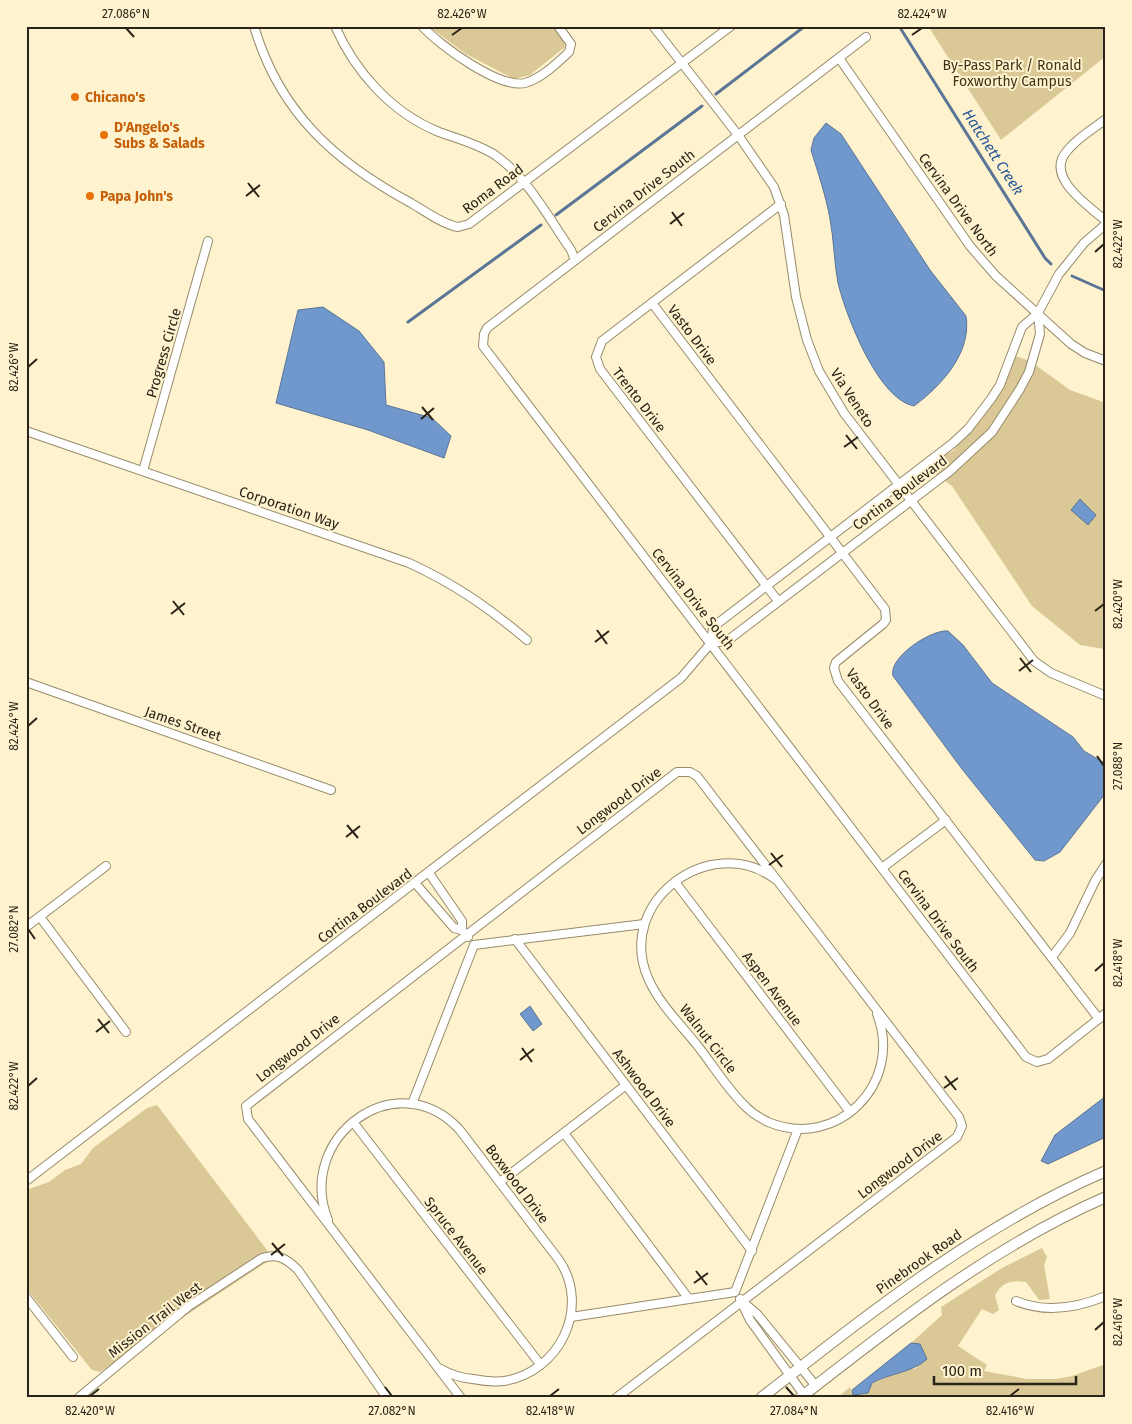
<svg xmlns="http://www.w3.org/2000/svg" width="1132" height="1424" font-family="'Fira Sans',sans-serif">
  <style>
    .green { fill: #dac996 }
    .water { fill: #7098cc; stroke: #5b7596 }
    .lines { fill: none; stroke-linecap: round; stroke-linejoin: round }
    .stream { stroke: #5b7596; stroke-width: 3 }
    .street-casing { stroke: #968b6a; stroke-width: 10 }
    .secondary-casing { stroke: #968b6a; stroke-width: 12 }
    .street { stroke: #fff; stroke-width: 8 }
    .secondary { stroke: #fff; stroke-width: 10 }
    .ticks { fill: none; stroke: #292417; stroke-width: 2 }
    .food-dot { fill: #e8710a; stroke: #fff2cf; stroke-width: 2 }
    .labels { text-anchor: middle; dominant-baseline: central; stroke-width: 4; stroke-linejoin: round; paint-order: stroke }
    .park-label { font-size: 14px; fill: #3d3315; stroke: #fff2cf }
    .food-label { font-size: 14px; font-weight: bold; fill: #c56008; stroke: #fff2cf; text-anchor: start }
    .street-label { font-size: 14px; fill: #292417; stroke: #fff2cf }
    .water-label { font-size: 15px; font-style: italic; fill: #245799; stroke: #fff2cf }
    .neatline { fill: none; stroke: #292417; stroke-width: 2 }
    .ticks-label { font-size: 12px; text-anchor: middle; fill: #292417 }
  </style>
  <rect width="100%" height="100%" fill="#fff2cf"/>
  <g class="green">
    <polygon points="428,26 553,26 564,41 565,47 530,75 514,79 466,54"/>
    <polygon points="928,26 1106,26 1106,56 1001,140"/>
    <polygon points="1012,355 1030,361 1070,390 1106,403 1104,649 1080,645 1032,606 952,486 923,465 953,451 1000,391"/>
    <polygon points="157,1105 273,1258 100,1372 92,1370 26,1288 26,1190 49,1182 65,1170 81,1164 93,1148 147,1108"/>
    <path d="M1042,1248L1047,1257L1044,1265L1050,1299L1039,1300L1026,1282C1012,1280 1001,1282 995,1296L999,1310L993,1314L982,1309L958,1346L987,1365L984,1371L1027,1379H1056L1072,1376L1106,1364V1398H837L850,1387L853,1395C874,1381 893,1373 917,1368L920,1344L911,1343L942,1315L941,1307L1002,1268Z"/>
  </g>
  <g class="water">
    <path d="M826,123L841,134L930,270L966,316C972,353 941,386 914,406C878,399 846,316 838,283C834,262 834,240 830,219C826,196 818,173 811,150L814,138Z"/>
    <polygon points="323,307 359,331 384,362 386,405 432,418 451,436 444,458 368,430 276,403 298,310"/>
    <polygon points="1080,499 1096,515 1088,525 1071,510"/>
    <path d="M948,631L963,645L992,683L1073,737L1084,751L1106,764L1105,794L1060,852L1044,861L1035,860L962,769L893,676C888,657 932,629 948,631Z"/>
    <polygon points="530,1006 542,1024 533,1031 520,1014"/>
    <polygon points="1106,1096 1106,1137 1048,1164 1041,1161 1055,1135"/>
    <path d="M911,1343L920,1344L927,1359C912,1373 890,1373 872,1383L868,1393L853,1395L852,1390Z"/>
  </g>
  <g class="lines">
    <g class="stream">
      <polyline points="899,26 1045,258 1051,264"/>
      <polyline points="716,94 805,26"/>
      <polyline points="556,215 702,106"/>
      <polyline points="1072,276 1106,291"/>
      <polyline points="408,322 541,225"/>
    </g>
    <g class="street-casing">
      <g id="street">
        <path d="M254,26C279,112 335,162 411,203C425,211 442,224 458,227L469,224L731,26"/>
        <path d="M335,26C355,72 392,113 439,132C458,139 478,144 495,155C528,178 548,217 571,250L575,260"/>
        <path d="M422,26C439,45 499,89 525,83C541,79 557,63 569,52L571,44L558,26"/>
        <polyline points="653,26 738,135 774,187 784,215 796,297 807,340 819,371 844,413 1034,661 1051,673 1106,696"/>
        <polyline points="866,37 487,328 484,334 483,346 1026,1057 1037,1062 1048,1059 1106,1013"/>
        <polyline points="839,58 970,246 996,276 1071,344 1085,353 1106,361"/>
        <path d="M1106,119C1093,129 1077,138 1067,151C1044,177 1089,206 1106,221"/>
        <polyline points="652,303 885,609 886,620 883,624 836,662 834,668 838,681 1099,1019"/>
        <path d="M26,431L409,563C455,584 489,608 527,640"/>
        <polyline points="143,471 208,241"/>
        <polyline points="778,601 600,369 596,357 602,341 781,204"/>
        <polyline points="711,643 727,641 950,471 992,432 1020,389 1029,372 1040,334 1038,313"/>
        <polyline points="26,682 331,790"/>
        <polyline points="882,868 946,820"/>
        <polyline points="429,873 462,921 462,930 468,937"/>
        <path d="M775,879C710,831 615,902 648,978C658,1002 680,1024 697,1045C713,1065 727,1089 746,1107C752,1113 760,1118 768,1122C837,1151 904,1083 877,1014"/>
        <polyline points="675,882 850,1112"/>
        <polyline points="415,883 454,928 462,930"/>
        <polyline points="40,917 126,1032"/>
        <polyline points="26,927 106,866"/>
        <polyline points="515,939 752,1251"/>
        <polyline points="474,945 644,924"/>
        <polyline points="1052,957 1070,933 1095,881 1106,864"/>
        <polyline points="412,1104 474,945"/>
        <polyline points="353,1122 540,1364"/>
        <polyline points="564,1133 689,1299"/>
        <polyline points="26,1181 681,678 711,643 713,627 953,443 968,429 991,399 1000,385 1022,327 1038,313 1059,274 1084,243 1106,224"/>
        <polyline points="500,1182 626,1085"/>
        <path d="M328,1220C295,1138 396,1062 459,1129L559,1260C591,1307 560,1372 504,1381C494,1382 483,1381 473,1379C462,1378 451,1375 441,1369"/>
        <polyline points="26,1297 73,1357"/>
        <polyline points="740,1299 750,1320 804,1395"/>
        <path d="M1016,1301C1045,1313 1077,1308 1106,1296"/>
        <polyline points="743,1302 757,1314 816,1386"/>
        <polyline points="571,1317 735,1292 798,1129"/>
        <path d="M78,1398L189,1306L262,1258C278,1253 287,1259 298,1270L387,1398"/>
        <polyline points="461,1398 248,1119 246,1106 677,772 690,772 697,776 959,1117 962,1126 957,1137 616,1398"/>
      </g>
    </g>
    <g class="secondary-casing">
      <g id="secondary">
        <path d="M761,1398C870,1313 978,1226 1106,1171"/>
        <path d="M800,1398C896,1323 993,1246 1106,1197"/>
      </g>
    </g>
    <use href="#street" class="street"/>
    <use href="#secondary" class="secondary"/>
  </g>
  <path class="ticks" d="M126,28L134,37M452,35L462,28M912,35L922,28M248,183L259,197M246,196L260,185M672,212L682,226M670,224L684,213M1095,252L1104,244M28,367L37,359M422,407L433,420M421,419L434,408M846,435L857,449M844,447L858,437M173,601L184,615M1095,611L1104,604M171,614L185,603M597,630L607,644M595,642L609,631M1020,658L1031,672M1019,671L1033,660M28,726L37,718M1097,756L1104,766M347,825L358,838M346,837L360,826M771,853L782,867M769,865L783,855M28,929L35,939M1095,971L1104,963M98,1019L109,1033M96,1032L110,1021M522,1048L532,1062M520,1060L534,1049M945,1076L956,1090M28,1086L37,1078M944,1088L958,1078M272,1243L283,1256M271,1255L285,1244M696,1271L707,1285M694,1283L708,1273M1095,1330L1104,1322M385,1387L392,1396M786,1387L794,1396M90,1396L99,1389M550,1396L559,1389M1010,1396L1019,1389"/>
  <g class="food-dot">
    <circle cx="75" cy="97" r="5"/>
    <circle cx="104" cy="135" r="5"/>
    <circle cx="90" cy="196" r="5"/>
  </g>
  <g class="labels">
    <g class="park-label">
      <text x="1012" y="65">By-Pass Park / Ronald<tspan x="1012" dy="16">Foxworthy Campus</tspan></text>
    </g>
    <g class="food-label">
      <text x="85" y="97">Chicano's</text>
      <text x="114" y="127">D'Angelo's<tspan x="114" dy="16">Subs &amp; Salads</tspan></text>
      <text x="100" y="196">Papa John's</text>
    </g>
    <g class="street-label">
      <text transform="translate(493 189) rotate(-37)">Roma Road</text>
      <text transform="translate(644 191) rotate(-38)">Cervina Drive South</text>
      <text transform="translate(958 205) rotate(54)">Cervina Drive North</text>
      <text transform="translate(692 335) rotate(53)">Vasto Drive</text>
      <text transform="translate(164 353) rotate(-74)">Progress Circle</text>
      <text transform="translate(852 398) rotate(57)">Via Veneto</text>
      <text transform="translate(639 400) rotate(52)">Trento Drive</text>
      <text transform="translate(900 493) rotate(-37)">Cortina Boulevard</text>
      <text transform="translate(289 508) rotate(19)">Corporation Way</text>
      <text transform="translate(693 599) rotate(52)">Cervina Drive South</text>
      <text transform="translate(870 699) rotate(54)">Vasto Drive</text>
      <text transform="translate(183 724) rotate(19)">James Street</text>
      <text transform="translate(619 801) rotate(-37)">Longwood Drive</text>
      <text transform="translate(365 906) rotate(-37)">Cortina Boulevard</text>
      <text transform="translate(938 921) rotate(53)">Cervina Drive South</text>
      <text transform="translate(772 989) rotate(53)">Aspen Avenue</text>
      <text transform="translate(708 1039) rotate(52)">Walnut Circle</text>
      <text transform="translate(298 1048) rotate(-38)">Longwood Drive</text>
      <text transform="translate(644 1088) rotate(53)">Ashwood Drive</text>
      <text transform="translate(900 1165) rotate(-37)">Longwood Drive</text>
      <text transform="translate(517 1184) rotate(53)">Boxwood Drive</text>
      <text transform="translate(456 1236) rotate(52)">Spruce Avenue</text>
      <text transform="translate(919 1262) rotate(-35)">Pinebrook Road</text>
      <text transform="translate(155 1320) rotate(-38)">Mission Trail West</text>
    </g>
    <g class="water-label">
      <text transform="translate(993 152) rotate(57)">Hatchett Creek</text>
    </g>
  </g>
  <rect width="1132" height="1424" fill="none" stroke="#fff2cf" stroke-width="55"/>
  <path d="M934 1376v8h142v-8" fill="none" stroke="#292417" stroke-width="2.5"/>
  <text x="942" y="1376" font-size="15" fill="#292417" stroke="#fff2cf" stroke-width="4" paint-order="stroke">100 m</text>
  <rect x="28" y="28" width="1076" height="1368" class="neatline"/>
  <g class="ticks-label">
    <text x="126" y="18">27.086°N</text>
    <text x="462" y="18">82.426°W</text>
    <text x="922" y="18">82.424°W</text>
    <text transform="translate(1118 244) rotate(-90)" y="4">82.422°W</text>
    <text transform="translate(14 367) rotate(-90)" y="4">82.426°W</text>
    <text transform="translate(1118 604) rotate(-90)" y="4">82.420°W</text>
    <text transform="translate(14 726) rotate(-90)" y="4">82.424°W</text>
    <text transform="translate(1118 766) rotate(-90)" y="4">27.088°N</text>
    <text transform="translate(14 929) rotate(-90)" y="4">27.082°N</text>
    <text transform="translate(1118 963) rotate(-90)" y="4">82.418°W</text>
    <text transform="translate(14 1086) rotate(-90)" y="4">82.422°W</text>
    <text transform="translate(1118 1322) rotate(-90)" y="4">82.416°W</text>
    <text x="90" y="1415">82.420°W</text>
    <text x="392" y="1415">27.082°N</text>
    <text x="550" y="1415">82.418°W</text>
    <text x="794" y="1415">27.084°N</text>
    <text x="1010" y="1415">82.416°W</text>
  </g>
</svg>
